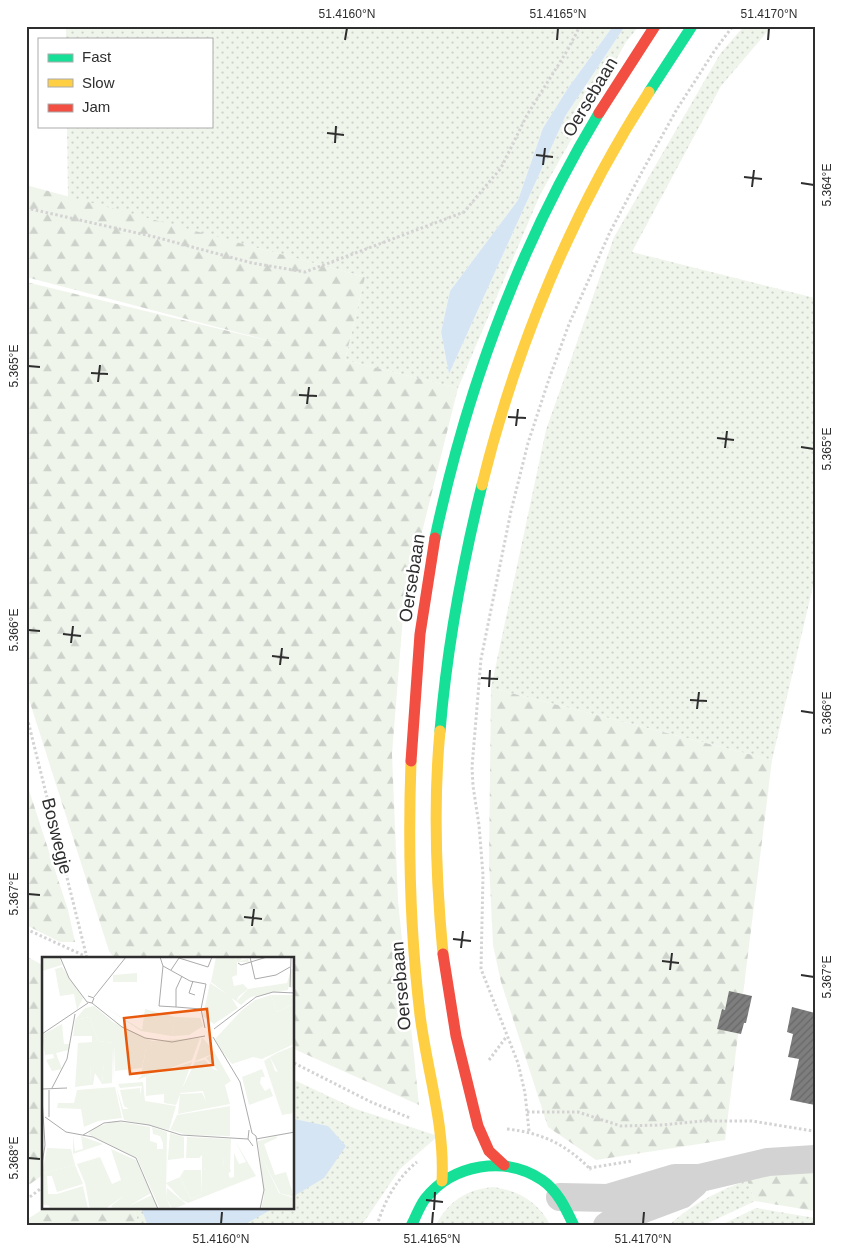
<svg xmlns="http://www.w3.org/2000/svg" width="841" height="1252" font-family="Helvetica,sans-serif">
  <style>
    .grass { fill: url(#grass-dots) }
    .forest { fill: url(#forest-firs) }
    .water { fill: #d6e5f4 }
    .building { fill: url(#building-hatch) }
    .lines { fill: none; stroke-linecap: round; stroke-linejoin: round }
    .path { stroke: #d3d3d3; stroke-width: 3; stroke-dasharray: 2.5 2.5; stroke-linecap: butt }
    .street { stroke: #d3d3d3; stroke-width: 28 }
    .fast { stroke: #16e098; stroke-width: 11 }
    .slow { stroke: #ffcf43; stroke-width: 11 }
    .jam { stroke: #f24e42; stroke-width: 11 }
    .ticks { fill: none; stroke: #2e2e2e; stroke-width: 2 }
    .labels { text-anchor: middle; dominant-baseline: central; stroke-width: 5; stroke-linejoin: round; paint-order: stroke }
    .street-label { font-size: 18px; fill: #2e2e2e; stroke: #fff }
    .inset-road { fill: none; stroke: #ababab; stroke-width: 1 }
    .view { fill: #e8590c; fill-opacity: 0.15; stroke: #e8590c; stroke-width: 2.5 }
    .inset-edge { fill: none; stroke: #2e2e2e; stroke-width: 2.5 }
    .neatline { fill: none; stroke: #2e2e2e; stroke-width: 2 }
    .ticks-label { font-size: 12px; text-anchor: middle; fill: #2e2e2e }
  </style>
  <defs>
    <pattern id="grass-dots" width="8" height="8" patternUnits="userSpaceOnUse" patternTransform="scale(1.25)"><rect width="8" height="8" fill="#eff5eb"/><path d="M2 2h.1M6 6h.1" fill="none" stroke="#cdd2ca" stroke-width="1.8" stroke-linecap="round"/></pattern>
    <pattern id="forest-firs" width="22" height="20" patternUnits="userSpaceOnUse" patternTransform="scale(1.25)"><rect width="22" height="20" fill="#eff5eb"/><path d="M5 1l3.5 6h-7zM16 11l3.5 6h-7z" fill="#cdd2ca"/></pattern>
    <pattern id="building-hatch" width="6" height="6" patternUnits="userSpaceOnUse" patternTransform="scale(1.25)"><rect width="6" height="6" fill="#7e7e7e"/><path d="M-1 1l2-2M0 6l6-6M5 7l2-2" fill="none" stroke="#686868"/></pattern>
  </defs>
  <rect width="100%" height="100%" fill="#fff"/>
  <g class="grass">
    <polygon points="66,26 613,26 568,88 543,128 518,200 450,291 441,332 449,374 566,115 625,26 639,26 626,42 540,195 458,388 345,360 365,277 68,197 67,126 211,126 211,39 66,39"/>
    <polygon points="744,26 772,26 721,86 632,252 815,298 815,578 772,760 491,688 546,430 614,237 720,54"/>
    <polygon points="294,1080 356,1109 438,1136 400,1169 364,1222 353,1226 140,1226 133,1208 294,1208"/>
    <path d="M747,1180L755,1201L702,1226H668C693,1203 717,1192 747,1180Z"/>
    <path d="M493,1187C520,1191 538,1202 551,1226H435C449,1201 465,1190 493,1187Z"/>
    <polygon points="756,1208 815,1218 815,1226 719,1226"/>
  </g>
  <g class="forest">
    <polygon points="26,185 365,277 345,360 458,388 404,604 392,754 398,901 419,1105 294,1049 294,958 114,958 109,951 26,690 26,282 286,345 26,277"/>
    <polygon points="491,688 772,760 725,1140 596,1160 548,1127 501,982 493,945 489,862"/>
    <polygon points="26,781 68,910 75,942 60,942 26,925"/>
    <polygon points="26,956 44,966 44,1174 26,1187"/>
    <polygon points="815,1170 815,1211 755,1201 747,1180 768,1174"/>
    <polygon points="45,1208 133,1208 140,1226 26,1226 26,1220"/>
  </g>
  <g class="water">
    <polygon points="613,26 625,26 566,115 449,374 441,332 450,291 518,200 543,128 568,88"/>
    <polygon points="294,1119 328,1126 346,1146 324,1178 294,1196"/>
    <polygon points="141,1208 274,1208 242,1226 148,1226"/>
  </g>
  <g class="building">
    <polygon points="729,991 752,996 746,1023 744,1023 741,1034 717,1029 722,1009 725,1010"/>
    <polygon points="792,1007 815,1013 815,1105 790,1100 799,1059 788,1057 793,1034 787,1032"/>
  </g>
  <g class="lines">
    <g class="path">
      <polyline points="26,208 155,237 252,263 305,272 464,212 501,168 527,115 567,51 580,26"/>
      <polyline points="26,713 87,958"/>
      <polyline points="26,929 87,957"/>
      <polyline points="489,1060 507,1036"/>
      <polyline points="294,1063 371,1102 410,1118"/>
      <polyline points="527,1112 578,1112 621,1126 663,1125 703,1121 752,1121 813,1131"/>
      <path d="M507,1129C542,1133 566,1144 591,1170"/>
      <polyline points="529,1131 525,1093 518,1063 481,969 483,875 479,825 473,786 472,767 481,659 511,511 528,443 548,382 569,324 610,232 643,170 677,109 715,50 733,26"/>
      <polyline points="589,1168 632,1161"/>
      <polyline points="26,1200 44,1186"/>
      <path d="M377,1226C384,1201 397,1178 417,1162"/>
    </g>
    <g class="street">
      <polyline points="560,1197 608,1198 675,1178 700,1178 768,1162 815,1159"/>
      <polyline points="607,1226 617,1219 681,1195 694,1184"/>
    </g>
    <g class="fast">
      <polyline points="649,92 692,26"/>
      <path d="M435,538C467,388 520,244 599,113"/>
      <path d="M440,731C447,647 462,566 482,485"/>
      <path d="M411,1226C416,1217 419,1207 425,1199C453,1164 505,1155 542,1180C558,1191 566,1209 574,1226"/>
    </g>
    <g class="slow">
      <path d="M482,485C516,347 572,211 649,92"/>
      <path d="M440,731C433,805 436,880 443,954"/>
      <path d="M411,761C408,845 410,931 420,1015C427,1071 445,1125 442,1181"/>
    </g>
    <g class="jam">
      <polyline points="599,113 655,26"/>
      <polyline points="411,761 420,634 435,538"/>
      <polyline points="443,954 456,1036 478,1126 489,1151 504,1165"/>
    </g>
  </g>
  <path class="ticks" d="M345,40L347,28M557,40L558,28M768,40L769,28M327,133L344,135M335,143L336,126M536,155L553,157M543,165L545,148M744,177L762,179M801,183L814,185M752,187L754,170M28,366L40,367M91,373L108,374M98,382L100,365M299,395L317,396M307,404L309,387M508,417L526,418M516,426L518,409M717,438L734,440M801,447L814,449M725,448L727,431M28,630L40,631M63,634L81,636M71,643L73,626M272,656L289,658M280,665L282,648M481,678L498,679M489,687L490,670M690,700L707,701M697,709L699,692M801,711L814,713M28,894L40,895M244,917L262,919M252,926L254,909M453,939L471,941M461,948L463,931M662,961L679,963M670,970L672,953M801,975L814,977M28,1158L40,1159M426,1200L443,1202M434,1210L435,1192M221,1224L222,1212M432,1224L433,1212M643,1224L644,1212"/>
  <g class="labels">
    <g class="street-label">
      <text transform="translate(590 97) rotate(-59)">Oersebaan</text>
      <text transform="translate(412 578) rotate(-81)">Oersebaan</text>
      <text transform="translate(57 836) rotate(76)">Boswegje</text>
      <text transform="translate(401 986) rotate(-95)">Oersebaan</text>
    </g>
  </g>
  <g transform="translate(42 957)">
    <rect width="252" height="252" fill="#fff"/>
    <path d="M0,0H17L20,8L0,14ZM174,0H193V4L194,0L200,1L198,4L206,2L207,5H195V18L190,20L192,29L201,27L206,32L196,40L195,44H204L199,48L169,25ZM20,10L41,41L35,53L32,37L18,39L13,12ZM95,16V25H71V18ZM168,26L189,40L196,51L172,67L161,59ZM229,38H252V50L250,44L251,47L235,55ZM52,49L71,65L110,84L109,91H104L100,111L73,114L72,86L56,84L48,60L33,63L43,51ZM63,50L100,73L103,52L133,60L130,79L99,74ZM199,54L184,84L178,92L173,82ZM20,67L22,87H28L27,93L14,96L20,112L10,114L4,103L12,101L11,97L3,98L0,78ZM160,80L173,96L153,104L159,85ZM51,85L50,88L71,89L70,126L60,127L62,106H49L48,128L33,130L36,86ZM235,96L241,114L237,117L228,100ZM73,130L80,161L56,164L42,170L39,152L15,151L16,146H32L35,133ZM234,179L235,181L222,187L233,218L244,215L252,240L238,236L220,201L237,236L252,241V252H219L222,240L216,184ZM5,191L29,192L33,208L0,216ZM142,213H159L160,237L149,242L138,220Z" fill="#eff5eb"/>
    <path d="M252,11V30L248,31V24L246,33L209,40L200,46L195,44L206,32L245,26L249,13ZM229,38L235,55L251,47L252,87L220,102L211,100L190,107L178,92L199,54L213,43ZM48,60L56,84L72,86V126L71,89H50V79H31L33,63ZM133,60L158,61L161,69L147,78L130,79ZM158,81L150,103L95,123L99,119L104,91H109L110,84ZM252,89V156L240,158L222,104L228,100L233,114L239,116L235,96ZM173,96L189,124L183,128L188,147L136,157L138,137L160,136L164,144L161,134L138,136L153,105L163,103L171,112L176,114L164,101ZM150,105L134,148L122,146V137L104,139V120ZM49,106H62L60,127L53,116L51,128H48ZM220,112L223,120H219L218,126L223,134L228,131L231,139L207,148L200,120ZM101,125L103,144L134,149L127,173L82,163L74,129L81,152H87L82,149L78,133L98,131V138L100,129L78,131L76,127ZM188,149V179L146,178L128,173L135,158ZM73,164L108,170V184L115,186V192H121V186L118,179L111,177L110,170L125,175L124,240L125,231L144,247L130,252L124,240L129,252H118L95,201L46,177L52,171ZM128,176L142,180V201L126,203L124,224ZM31,178L33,194L41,192L39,179L61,187L31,197ZM145,180L189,182L188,211H181L182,200H187L179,194L162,212L170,228L181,227V213H185L188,221L192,220V196L197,207L204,205L192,182L214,219L146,246L140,243L124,226L138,220L149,242L160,237V198L157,201H144ZM69,192L94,203L109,236L87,249L110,238L116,252H72L69,249L83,238L63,252H48L43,226L35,207L58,200L70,227L79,223ZM33,208L41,227L15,235L10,219H5L6,237H15L41,229L46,252H6L8,249L0,247V216Z" fill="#eff5eb"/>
    <path d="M187,190L188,206L182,200L181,211H188L189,214L185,218V213L181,214V227L163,232L162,197ZM205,207L211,218L196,223L195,210Z" fill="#eff5eb"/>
    <path class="inset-road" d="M18,0L27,21L45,45L50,46L52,41L46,39M118,0L121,9L148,24L164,27L159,52L163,71M208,0L213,22L234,18L248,10M196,6L199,8L225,0M121,9L117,49L134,50M129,13L137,1L166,10L170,0M140,19L134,32V50L159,52M151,24L147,36L153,38M248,30L249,0M52,40L84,0M50,46L80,70L103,81L130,85L163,79M172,72L214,40L231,35L253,36M0,77L46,46M171,80L198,125L210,176L214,179L222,233L218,252M10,131L25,102L33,57M0,132L25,131M0,141L3,188L0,207M3,160L24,175L51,180L94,201L116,252M7,160V133M207,173L206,182L211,189M41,178L62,166L79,164L107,168L139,178L206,182M214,182L253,175"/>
    <path class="view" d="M165,52L171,108L88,117L82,61Z"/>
    <rect width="252" height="252" class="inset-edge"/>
  </g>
  <rect width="841" height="1252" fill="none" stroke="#ffffff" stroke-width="55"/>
  <rect x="38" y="38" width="175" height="90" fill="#ffffff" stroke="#ababab"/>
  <rect x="48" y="54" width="25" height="8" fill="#16e098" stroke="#ababab"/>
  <text x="82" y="62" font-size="15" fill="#2e2e2e">Fast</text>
  <rect x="48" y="79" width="25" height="8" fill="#ffcf43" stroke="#ababab"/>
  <text x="82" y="88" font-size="15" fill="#2e2e2e">Slow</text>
  <rect x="48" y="104" width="25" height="8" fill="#f24e42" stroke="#ababab"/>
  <text x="82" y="112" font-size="15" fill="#2e2e2e">Jam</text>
  <rect x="28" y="28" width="786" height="1196" class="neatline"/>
  <g class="ticks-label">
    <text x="347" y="18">51.4160°N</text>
    <text x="558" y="18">51.4165°N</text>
    <text x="769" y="18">51.4170°N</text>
    <text transform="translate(827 185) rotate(-90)" y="4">5.364°E</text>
    <text transform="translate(14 366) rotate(-90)" y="4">5.365°E</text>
    <text transform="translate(827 449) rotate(-90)" y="4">5.365°E</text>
    <text transform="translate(14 630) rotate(-90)" y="4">5.366°E</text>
    <text transform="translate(827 713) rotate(-90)" y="4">5.366°E</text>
    <text transform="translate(14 894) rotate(-90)" y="4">5.367°E</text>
    <text transform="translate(827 977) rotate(-90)" y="4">5.367°E</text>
    <text transform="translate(14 1158) rotate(-90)" y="4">5.368°E</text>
    <text x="221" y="1243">51.4160°N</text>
    <text x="432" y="1243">51.4165°N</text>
    <text x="643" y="1243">51.4170°N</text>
  </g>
</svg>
